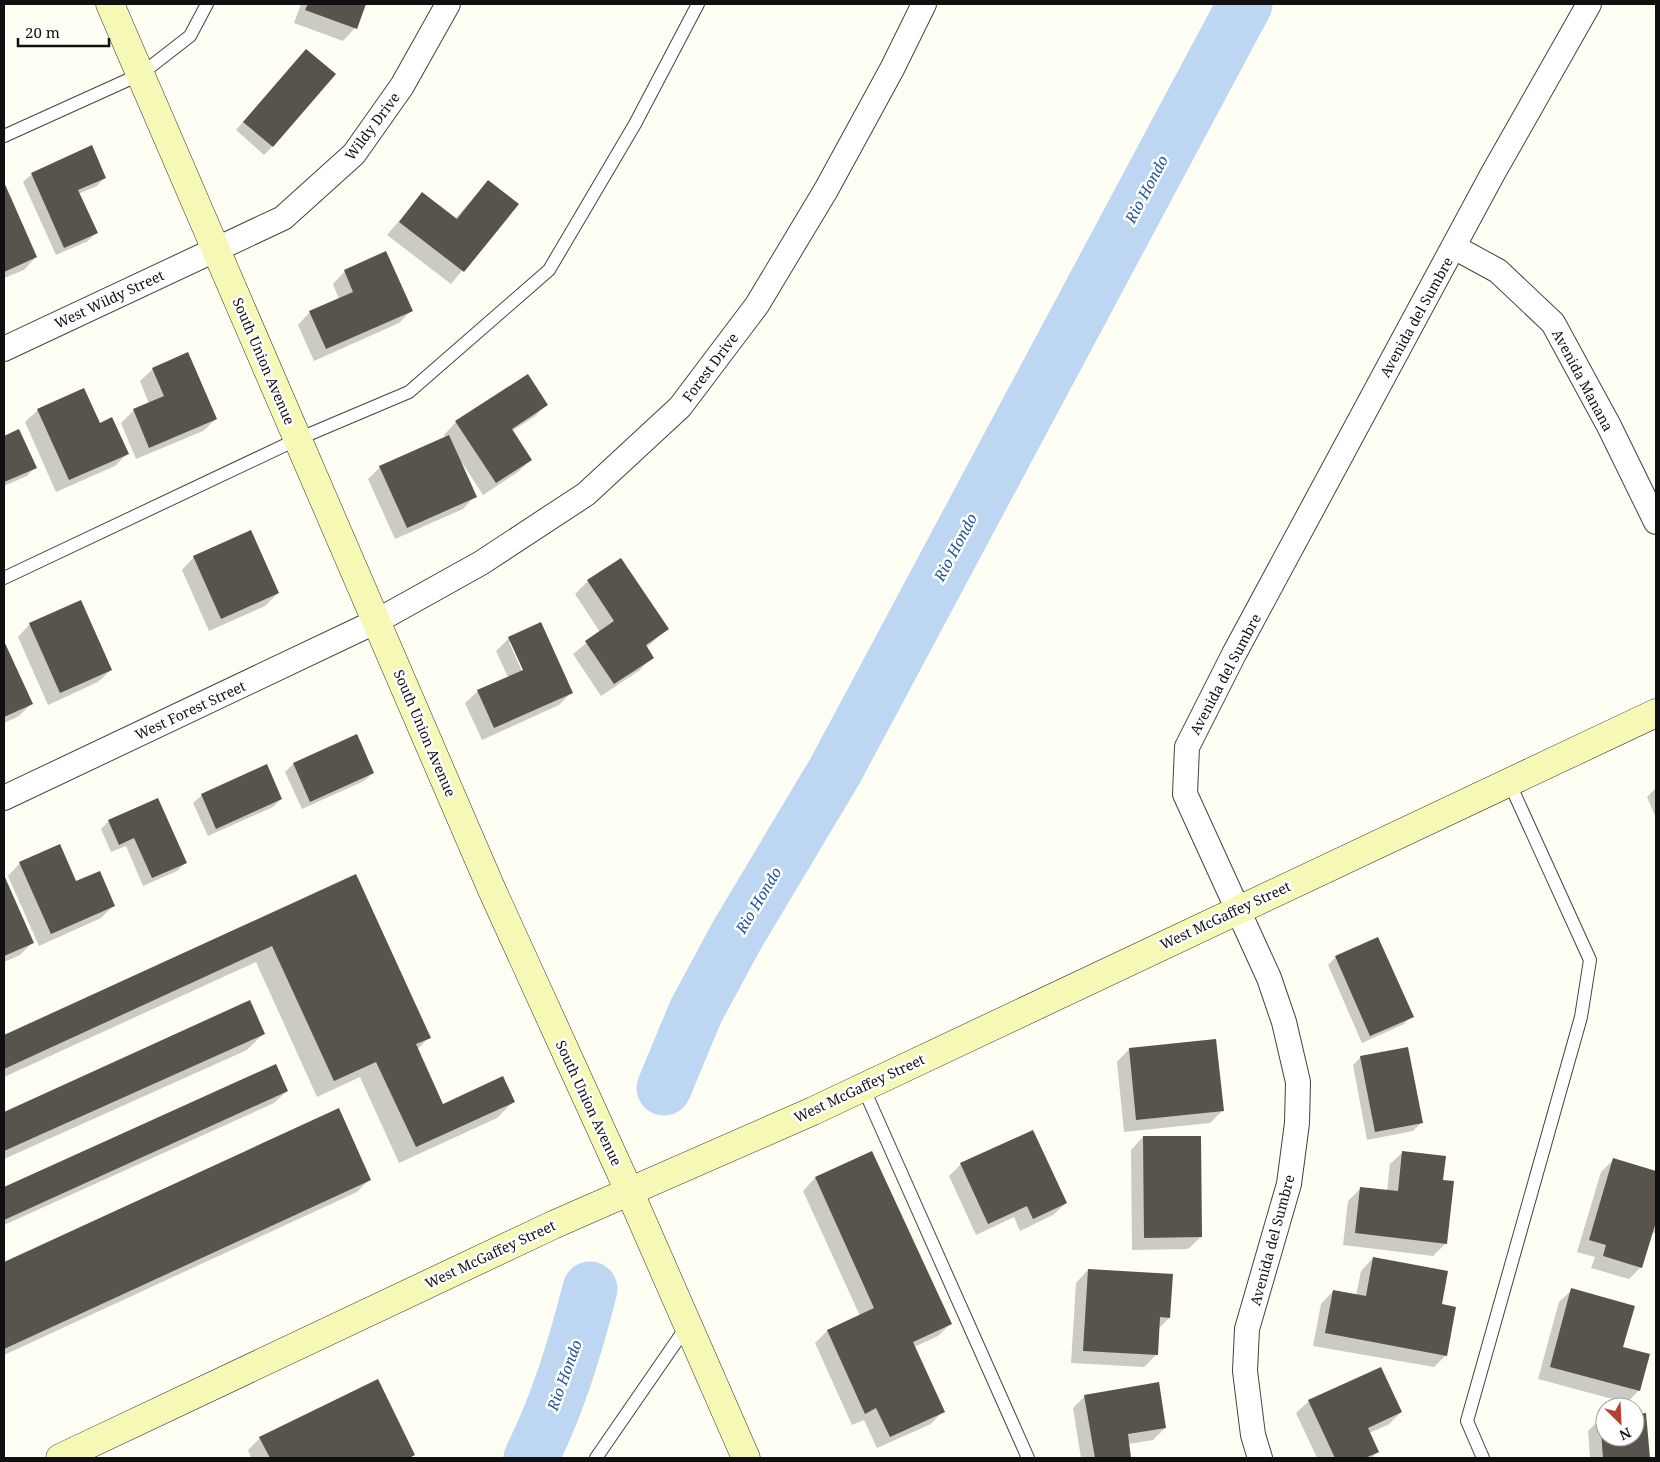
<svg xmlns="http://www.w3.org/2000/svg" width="1660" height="1462" font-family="'Noto Serif',serif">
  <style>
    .shadow { fill: #0003; fill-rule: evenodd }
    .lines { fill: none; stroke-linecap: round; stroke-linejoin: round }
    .river { stroke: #bdd6f2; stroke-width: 55 }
    .building { fill: #58534d }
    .lane-casing { stroke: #434343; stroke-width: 14 }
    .street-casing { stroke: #434343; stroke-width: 26 }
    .secondary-casing { stroke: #323232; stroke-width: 29 }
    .lane { stroke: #fff; stroke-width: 12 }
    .street { stroke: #fff; stroke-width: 24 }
    .secondary { stroke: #f6f9b5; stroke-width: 28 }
    .labels { text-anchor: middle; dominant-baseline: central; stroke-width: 5; stroke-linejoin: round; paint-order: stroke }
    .street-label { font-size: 14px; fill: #101010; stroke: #fff }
    .water-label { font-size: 15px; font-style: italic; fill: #22539a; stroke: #fff }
  </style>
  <rect width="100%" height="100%" fill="#fefef4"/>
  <g class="shadow">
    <polygon points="301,4 364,4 355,28 343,41 294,23"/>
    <polygon points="306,50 272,147 264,155 236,130"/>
    <polygon points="32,174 105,177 97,186 78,194 96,233 88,241 56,255 23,182"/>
    <polygon points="488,181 517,204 451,284 387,235 422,194 455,219"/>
    <polygon points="4,185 36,257 24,270 4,278"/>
    <polygon points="345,271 411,311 399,323 314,361 298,325 310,312 339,299 333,284"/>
    <polygon points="153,369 216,419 203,431 136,459 121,423 134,410 149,404 140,381"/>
    <polygon points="546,405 534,417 512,431 531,460 518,472 483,495 461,461 475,496 463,509 395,539 368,479 380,467 446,437 444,435 456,422"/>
    <polygon points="38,410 99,424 127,454 115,466 56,492 25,422"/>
    <polygon points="19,430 35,467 27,476 4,486 4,437"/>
    <polygon points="194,557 278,593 265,606 209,631 182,570"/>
    <polygon points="621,559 667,629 646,648 652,657 640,670 601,696 573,654 600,632 575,594 588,581"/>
    <polygon points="30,624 111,670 98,682 48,705 18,637"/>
    <path d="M509,638L571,693L559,705L482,740L465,703L478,691L508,677L496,651ZM509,642H512L526,675L524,676Z"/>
    <polygon points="4,645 32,703 19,716 4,723"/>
    <polygon points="356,736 373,773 364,781 302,809 285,772 293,764"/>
    <polygon points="1655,789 1656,789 1656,818 1647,797"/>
    <polygon points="202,795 281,799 273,807 208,836 193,803"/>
    <polygon points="109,821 185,863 177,871 143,886 126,846 111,852 101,829"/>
    <polygon points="20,863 76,883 114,905 101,918 39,946 8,876"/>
    <polygon points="355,876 429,1037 417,1050 442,1105 513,1102 497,1118 399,1163 360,1077 317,1097 256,962 4,1077 4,1037"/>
    <polygon points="4,879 32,943 20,955 4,962"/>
    <polygon points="1336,957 1412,1016 1404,1024 1362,1043 1328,965"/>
    <polygon points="250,1002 264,1033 247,1050 4,1159 4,1113"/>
    <polygon points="1129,1049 1222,1111 1210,1123 1124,1132 1117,1062"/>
    <polygon points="1361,1057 1421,1123 1413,1131 1367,1140 1353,1065"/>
    <polygon points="276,1065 287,1091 274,1103 4,1225 4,1188"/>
    <polygon points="338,1110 370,1179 357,1192 4,1355 4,1264"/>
    <polygon points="1143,1137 1201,1237 1188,1249 1132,1250 1131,1150"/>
    <polygon points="1403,1152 1442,1181 1446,1243 1433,1256 1343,1245 1348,1201 1361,1188 1387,1191 1390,1164"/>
    <polygon points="872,1153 950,1324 938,1336 914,1347 943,1411 931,1424 877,1448 864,1420 852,1425 815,1343 827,1331 860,1316 803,1191 815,1178"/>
    <polygon points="1614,1159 1656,1172 1656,1234 1652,1232 1641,1267 1629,1279 1591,1268 1595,1257 1577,1252 1601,1172"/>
    <polygon points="961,1164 1066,1203 1053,1215 1020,1231 1014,1217 976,1235 949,1176"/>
    <polygon points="1373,1258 1440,1305 1446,1355 1434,1367 1313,1346 1321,1304 1333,1291 1356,1296 1361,1271"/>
    <polygon points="1088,1270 1169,1318 1158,1329 1156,1355 1144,1367 1071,1363 1076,1283"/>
    <polygon points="1572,1290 1622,1348 1639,1390 1627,1403 1538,1379 1559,1302"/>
    <polygon points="1085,1396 1165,1428 1153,1440 1128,1444 1130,1458 1081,1458 1073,1408"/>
    <polygon points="1309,1401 1401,1412 1388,1425 1369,1433 1378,1452 1371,1458 1317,1458 1296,1413"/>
    <polygon points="1645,1415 1649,1458 1590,1458 1588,1431 1600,1419 1605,1418 1605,1437 1635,1437 1635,1416"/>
    <polygon points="260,1438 413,1455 410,1458 251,1458 248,1450"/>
  </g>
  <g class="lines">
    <g class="river">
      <polyline points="664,1088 696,1011 737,935 835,771 1245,4"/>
      <path d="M531,1458C558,1404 575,1348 590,1289"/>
    </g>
  </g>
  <g class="building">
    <polygon points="308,4 366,4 357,29 305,10"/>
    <polygon points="306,49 336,74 273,147 243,122"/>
    <polygon points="92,145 106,178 78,190 98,233 64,248 31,173"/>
    <polygon points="488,180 519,204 464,272 399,222 422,192 457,219"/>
    <polygon points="4,182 37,257 4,272"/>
    <polygon points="386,251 413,311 326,349 309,311 353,292 344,270"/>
    <polygon points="188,352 217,419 149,448 133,409 164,396 152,368"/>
    <polygon points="528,374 548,405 512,429 532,460 496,483 455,421"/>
    <polygon points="84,388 100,423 112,417 129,454 69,480 37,409"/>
    <polygon points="19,429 37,468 4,482 4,436"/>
    <polygon points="449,435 477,497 407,528 379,466"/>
    <polygon points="251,530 279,593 221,619 193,556"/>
    <polygon points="621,558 669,629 646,645 654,658 614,684 585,641 614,621 587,580"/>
    <polygon points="81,600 112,670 60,693 29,623"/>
    <polygon points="541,622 573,693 494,728 477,690 523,670 508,637"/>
    <polygon points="4,641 33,704 4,717"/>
    <polygon points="357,734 374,773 310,802 293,763"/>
    <polygon points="267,764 282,799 216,829 201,794"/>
    <polygon points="158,798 187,863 152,878 134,838 119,845 108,820"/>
    <polygon points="60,844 76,881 100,871 115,906 51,934 19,862"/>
    <polygon points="356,874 431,1038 416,1044 443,1104 503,1076 515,1102 416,1147 376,1062 334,1081 272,946 4,1069 4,1035"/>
    <polygon points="4,875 34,943 4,956"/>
    <polygon points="1378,937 1414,1017 1370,1036 1335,956"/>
    <polygon points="250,1000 265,1034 4,1151 4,1112"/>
    <polygon points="1216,1039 1224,1111 1136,1120 1129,1048"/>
    <polygon points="1408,1047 1423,1123 1375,1132 1360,1056"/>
    <polygon points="276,1064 288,1091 4,1220 4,1187"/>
    <polygon points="339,1108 371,1180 4,1349 4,1262"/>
    <polygon points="1033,1130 1067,1203 1033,1219 1027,1206 988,1224 960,1163"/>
    <polygon points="1143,1136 1201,1136 1202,1237 1144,1238"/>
    <polygon points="872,1151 952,1324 913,1342 945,1412 890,1437 876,1408 865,1414 827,1330 874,1308 815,1177"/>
    <polygon points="1402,1151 1446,1156 1443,1180 1454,1181 1447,1244 1355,1233 1360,1187 1398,1191"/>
    <polygon points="1613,1158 1656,1171 1656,1222 1642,1268 1603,1256 1606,1245 1589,1240"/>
    <polygon points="1373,1257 1448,1271 1442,1304 1456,1307 1447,1356 1325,1333 1333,1290 1366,1296"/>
    <polygon points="1088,1269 1173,1274 1170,1318 1160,1317 1158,1355 1083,1351"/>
    <polygon points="1571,1288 1635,1306 1623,1347 1650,1354 1640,1391 1550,1367"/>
    <polygon points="1381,1367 1402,1412 1368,1428 1379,1452 1365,1458 1335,1458 1308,1400"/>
    <polygon points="378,1379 415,1455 409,1458 270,1458 259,1437"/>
    <polygon points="1159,1382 1166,1428 1128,1434 1131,1458 1095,1458 1084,1395"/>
    <polygon points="1646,1413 1650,1458 1603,1458 1600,1418 1605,1417 1605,1437 1635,1437 1635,1414"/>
  </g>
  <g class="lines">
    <g class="lane-casing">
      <g id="lane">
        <polyline points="4,136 141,74 190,36 207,4"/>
        <polyline points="4,578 298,439 409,392 549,270 635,124 698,4"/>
        <polyline points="863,1087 1028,1458"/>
        <polyline points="596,1458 687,1326"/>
        <polyline points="1483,1458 1467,1421 1581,1017 1590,960 1509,782"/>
      </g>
    </g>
    <g class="street-casing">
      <g id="street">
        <polyline points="1454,247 1498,271 1553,323 1609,426 1656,522"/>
        <polyline points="4,349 283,218 354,154 402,86 448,4"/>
        <polyline points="4,798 377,621 481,563 586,494 680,407 757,305 826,190 892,69 924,4"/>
        <polyline points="1260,1458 1253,1435 1245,1371 1247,1329 1289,1184 1297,1123 1298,1082 1284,1022 1269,978 1185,794 1187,747 1234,654 1492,175 1589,4"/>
      </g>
    </g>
    <g class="secondary-casing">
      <g id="secondary">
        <polyline points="110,4 492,890 630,1193 746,1458"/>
        <polyline points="60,1458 553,1225 813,1111 1656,713"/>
      </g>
    </g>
    <use href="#lane" class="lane"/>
    <use href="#street" class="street"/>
    <use href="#secondary" class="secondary"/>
  </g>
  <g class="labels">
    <g class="street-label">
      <text transform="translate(372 126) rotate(-53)">Wildy Drive</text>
      <text transform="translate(109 299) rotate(-25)">West Wildy Street</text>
      <text transform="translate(1416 317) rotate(-61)">Avenida del Sumbre</text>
      <text transform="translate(264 361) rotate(67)">South Union Avenue</text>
      <text transform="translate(710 367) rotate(-53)">Forest Drive</text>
      <text transform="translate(1583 380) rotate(62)">Avenida Manana</text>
      <text transform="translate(1225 674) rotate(-62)">Avenida del Sumbre</text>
      <text transform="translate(190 710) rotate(-25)">West Forest Street</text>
      <text transform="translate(425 733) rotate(67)">South Union Avenue</text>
      <text transform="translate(1225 915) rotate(-25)">West McGaffey Street</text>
      <text transform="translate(859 1088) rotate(-25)">West McGaffey Street</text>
      <text transform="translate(589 1103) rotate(65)">South Union Avenue</text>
      <text transform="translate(1272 1240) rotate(-75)">Avenida del Sumbre</text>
      <text transform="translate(490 1254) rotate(-25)">West McGaffey Street</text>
    </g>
    <g class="water-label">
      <text transform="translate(1146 189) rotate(-62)">Rio Hondo</text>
      <text transform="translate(955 547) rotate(-62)">Rio Hondo</text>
      <text transform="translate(758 900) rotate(-59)">Rio Hondo</text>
      <text transform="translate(564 1375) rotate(-70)">Rio Hondo</text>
    </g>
  </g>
  <rect width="1660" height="1462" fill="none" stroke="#101010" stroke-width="10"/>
  <g transform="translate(1620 1422) rotate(156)"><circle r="24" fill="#ffffff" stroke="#9f9f9f"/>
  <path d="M0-4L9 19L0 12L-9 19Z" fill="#b64032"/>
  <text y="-8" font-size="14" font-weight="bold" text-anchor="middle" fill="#101010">N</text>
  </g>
  <path d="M18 38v8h91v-8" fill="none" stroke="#101010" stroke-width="2.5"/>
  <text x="25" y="38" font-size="15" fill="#101010" stroke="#ffffff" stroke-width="4" paint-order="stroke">20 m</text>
</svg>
